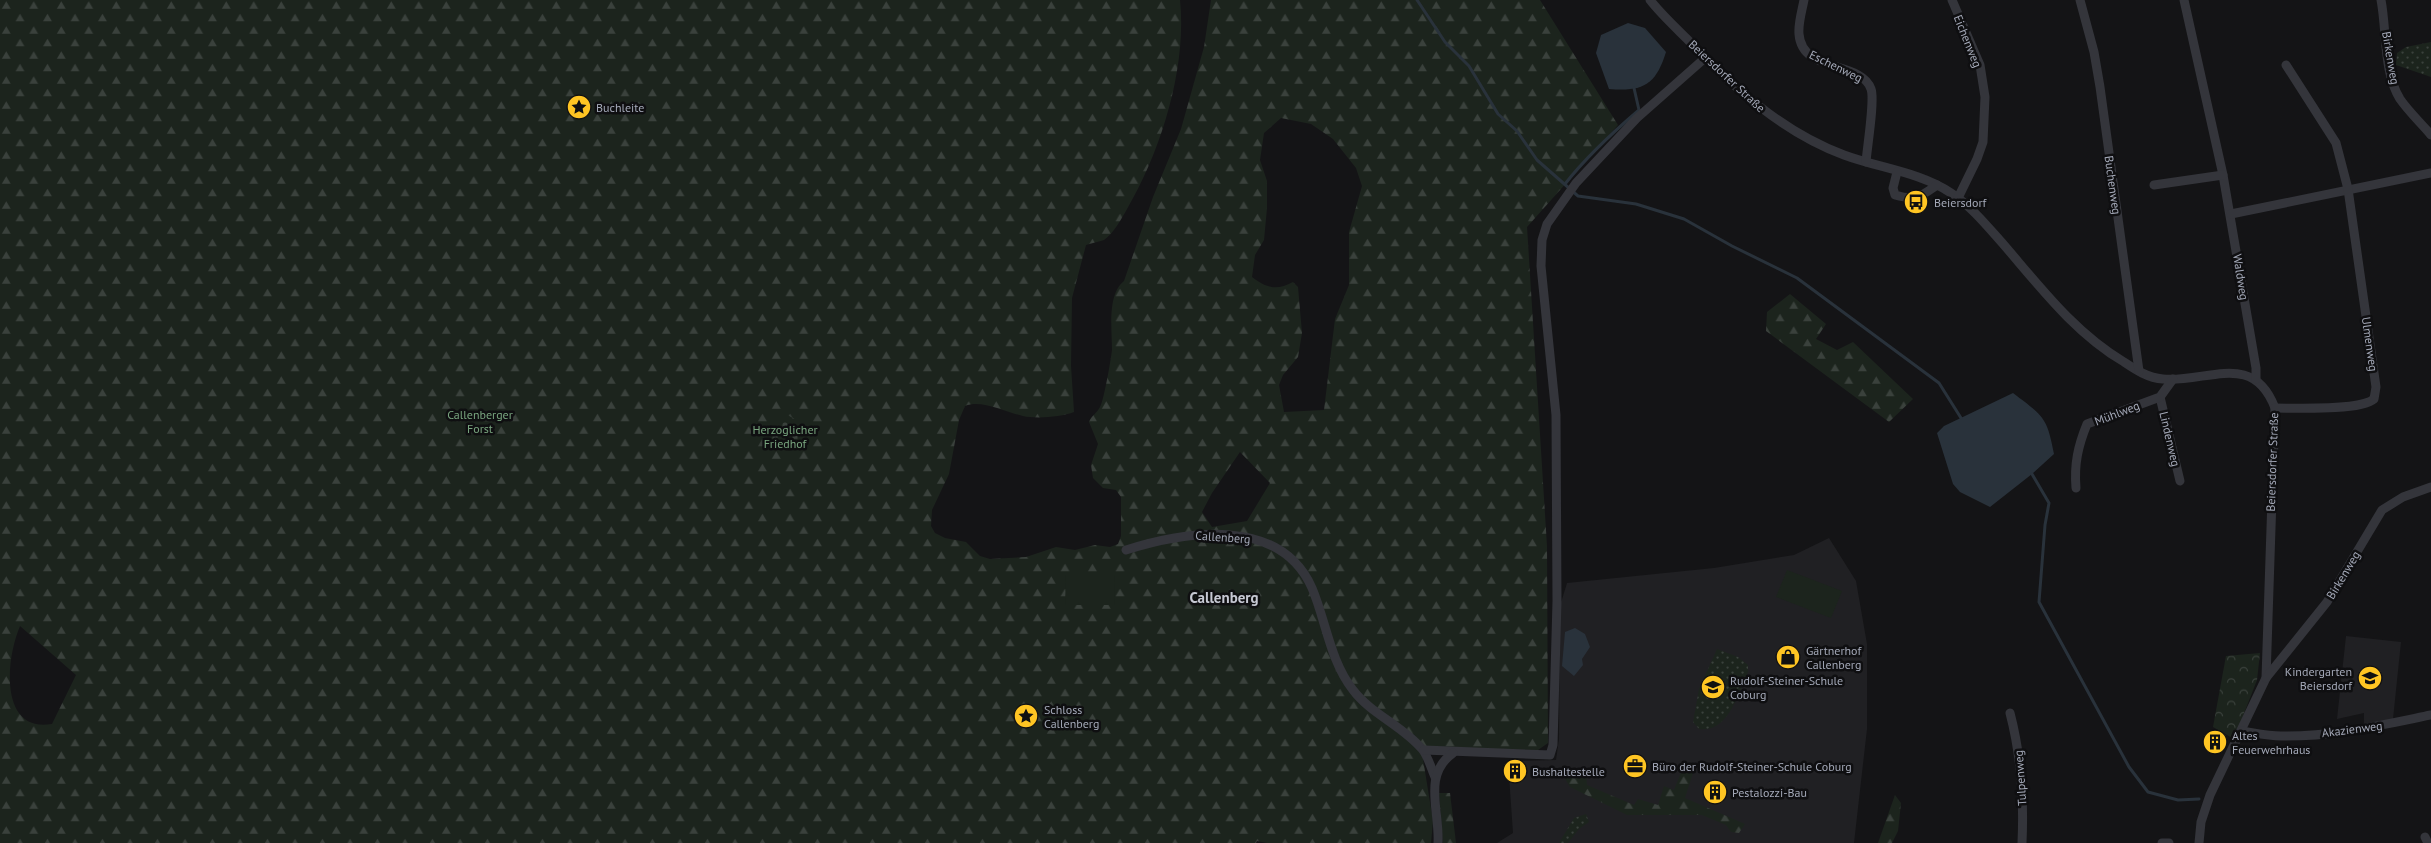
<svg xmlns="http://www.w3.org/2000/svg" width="2431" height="843" font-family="'PT Sans',sans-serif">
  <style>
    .built { fill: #202023 }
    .grass { fill: url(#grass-dots) }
    .forest { fill: url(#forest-firs); fill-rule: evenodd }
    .cemetery { fill: url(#cemetery-stones) }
    .park { fill: url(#park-crowns) }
    .pitch { fill: #1c241d }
    .water { fill: #29323b }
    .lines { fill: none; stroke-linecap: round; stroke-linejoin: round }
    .stream { stroke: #29323b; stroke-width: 3 }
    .minor { stroke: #34353b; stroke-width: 9 }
    .labels { text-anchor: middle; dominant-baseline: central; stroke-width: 5; stroke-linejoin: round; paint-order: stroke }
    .street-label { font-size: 12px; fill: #a4a9b8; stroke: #0f0f11 }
    .poi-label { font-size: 12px; fill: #a4a9b8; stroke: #0f0f11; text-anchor: start }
    .park-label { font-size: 12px; fill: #79a57f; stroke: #0f0f11 }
    .quarter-label { font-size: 15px; font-weight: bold; fill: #c6c8d3; stroke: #0f0f11 }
  </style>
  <defs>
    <pattern id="grass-dots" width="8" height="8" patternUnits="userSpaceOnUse" patternTransform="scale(1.25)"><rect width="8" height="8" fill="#1c241d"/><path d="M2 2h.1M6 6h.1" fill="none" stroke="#3a413c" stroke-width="1.8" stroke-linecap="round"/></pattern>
    <pattern id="forest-firs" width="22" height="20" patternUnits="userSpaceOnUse" patternTransform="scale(1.25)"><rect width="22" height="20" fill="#1c241d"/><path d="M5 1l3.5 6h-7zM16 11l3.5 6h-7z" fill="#3a413c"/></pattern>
    <pattern id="cemetery-stones" width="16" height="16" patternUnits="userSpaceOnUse" patternTransform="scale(1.25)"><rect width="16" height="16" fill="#1c241d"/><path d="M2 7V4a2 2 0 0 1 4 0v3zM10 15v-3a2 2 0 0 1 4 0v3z" fill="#3a413c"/></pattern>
    <pattern id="park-crowns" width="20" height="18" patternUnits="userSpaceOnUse" patternTransform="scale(1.25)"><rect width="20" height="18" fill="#1c241d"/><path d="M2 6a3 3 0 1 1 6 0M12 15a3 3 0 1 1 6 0" fill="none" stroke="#3a413c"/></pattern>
  </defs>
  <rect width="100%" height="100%" fill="#141416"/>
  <g class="built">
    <polygon points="1829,538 1856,581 1867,644 1867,729 1854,843 1497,843 1513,833 1508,761 1556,760 1559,739 1560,606 1567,583 1714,568 1794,555"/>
    <polygon points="2346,636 2401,642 2393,719 2364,726 2364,713 2337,719"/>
  </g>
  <g class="grass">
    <polygon points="2431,42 2431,77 2396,65 2397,53 2406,47"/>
    <path d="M1717,649L1738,657L1748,665V672C1738,693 1729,733 1699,729L1693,722L1699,689Z"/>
    <polygon points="1586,814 1589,822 1579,829 1568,843 1559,843 1574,818"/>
  </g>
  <g class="forest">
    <path d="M0,0H1180C1187,68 1161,151 1127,209C1122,218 1113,234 1104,240C1099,242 1091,243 1086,245L1072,298L1071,366L1074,412C1061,417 1036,419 1023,416C1005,412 982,399 965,406L959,420L949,474L932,510L931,526L935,533L945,538L966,542L980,556L990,559L1026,557L1056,547L1075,550L1095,545L1110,547L1118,544L1121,536V497L1116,490L1103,488L1093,478L1091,465L1098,444L1089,422C1092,415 1097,413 1100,407C1104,400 1111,359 1112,350C1112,330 1107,294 1124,281L1153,197L1181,129L1204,47L1211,0H1540L1618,125L1527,227L1547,546L1548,743L1538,750L1433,748L1423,759L1433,821L1431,843H1267L1257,841L1256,843H0ZM1281,118L1311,124L1333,139L1356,168L1362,186L1349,232V285L1335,319L1324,410L1284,412L1279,385L1283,375L1298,357L1302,333L1298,287L1293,282C1277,291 1266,288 1252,277L1255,255L1264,240L1267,208V181L1260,160L1264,133ZM1240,452L1270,483L1247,521L1212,527L1202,512L1212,493ZM20,626L76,675L52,724C0,733 5,661 20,626Z"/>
    <polygon points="1790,294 1826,324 1816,339 1837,350 1853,342 1913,399 1889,422 1766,331 1767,312"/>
    <polygon points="1689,763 1693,773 1685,798 1745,824 1739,833 1731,832 1726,825 1702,815 1627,815 1570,787 1564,777 1576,768 1586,775 1587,785 1634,805 1638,799 1658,805 1664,786 1674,790 1682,770 1680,765"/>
    <polygon points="1439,793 1450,793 1456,843 1443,843"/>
    <polygon points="1895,795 1901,803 1898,831 1892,843 1878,843"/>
  </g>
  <polygon class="cemetery" points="786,414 801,423 798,447 782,453 765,440"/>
  <polygon class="park" points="2260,653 2257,680 2234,739 2213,727 2226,656"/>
  <g class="pitch">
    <polygon points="1787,570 1842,591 1831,618 1776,597"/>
    <polygon points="1066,575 1115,575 1114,605 1065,605"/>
  </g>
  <g class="water">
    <path d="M1628,23L1645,28L1666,52C1656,84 1644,92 1609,89L1596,53L1601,35Z"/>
    <path d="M2013,393C2043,416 2047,416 2054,454L2032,474L1990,507L1960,492L1953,484L1937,433L1944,426Z"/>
    <polygon points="1575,628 1585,634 1590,647 1582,659 1583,665 1574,676 1562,666 1565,632"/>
  </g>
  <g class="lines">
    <g class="stream">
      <polyline points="1417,0 1445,42 1469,66 1498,114 1517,131 1537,160 1578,196 1636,204 1684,219 1732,246 1797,278 1939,383 1961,418"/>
      <path d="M1565,184C1587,156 1612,133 1639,110L1634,88"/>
      <polyline points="2032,474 2049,503 2045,525 2039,602 2129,767 2148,792 2178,800 2199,799"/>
    </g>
    <g class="minor">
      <path d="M1650,0C1661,14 1675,27 1688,40C1733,87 1782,132 1844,155C1879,168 1920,172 1951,193C1971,206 1988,227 2004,245C2041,288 2075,333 2124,362C2136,370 2148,378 2163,379C2207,383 2253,350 2275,408L2266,678L2210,795L2201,822L2199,843"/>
      <path d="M1804,0C1802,11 1798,23 1799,34C1802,74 1861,60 1871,89C1875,100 1867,148 1866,162"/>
      <polyline points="1952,0 1980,65 1985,97 1983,142 1977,159 1958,198"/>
      <polyline points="2080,0 2094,52 2100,87 2139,371"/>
      <polyline points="2184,0 2223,175 2256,368 2256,379"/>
      <path d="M2381,0C2387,31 2383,72 2400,99C2409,112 2421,123 2431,135"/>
      <path d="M1897,172L1893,188L1895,195C1916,201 1920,197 1937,185"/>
      <polyline points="2154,185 2223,175"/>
      <polyline points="2231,214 2431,173"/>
      <polyline points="2160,397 2180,481"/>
      <path d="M2275,408C2296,408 2360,411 2374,399L2376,387L2348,189L2336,143L2286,65"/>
      <path d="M2076,488C2074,464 2078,446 2087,424L2160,397L2173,379"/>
      <path d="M1126,550C1186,531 1280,516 1312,588C1326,621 1330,661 1353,690C1371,714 1403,726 1422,749C1428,756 1431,768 1435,777"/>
      <polyline points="2266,678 2327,602 2382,510 2403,497 2431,487"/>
      <path d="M2010,713C2021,755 2024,799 2022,843"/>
      <path d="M2242,731C2255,733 2268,736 2281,736C2331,737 2382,725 2431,715"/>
      <polyline points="1424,750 1550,755 1553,745 1557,601 1556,415 1541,266 1542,240 1547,224 1576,183 1637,118 1705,58"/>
      <polyline points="2425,837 2428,843"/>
      <path d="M1438,843C1440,811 1422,775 1453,753"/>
      <polyline points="2162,843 2169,843"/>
    </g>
  </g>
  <defs>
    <g id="sight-disc" transform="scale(1.25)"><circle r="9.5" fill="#ffc523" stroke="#0f0f11"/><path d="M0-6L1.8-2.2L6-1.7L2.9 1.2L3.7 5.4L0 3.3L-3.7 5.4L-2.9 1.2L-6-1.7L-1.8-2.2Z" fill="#111"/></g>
    <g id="bus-disc" transform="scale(1.25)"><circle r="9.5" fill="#ffc523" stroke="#0f0f11"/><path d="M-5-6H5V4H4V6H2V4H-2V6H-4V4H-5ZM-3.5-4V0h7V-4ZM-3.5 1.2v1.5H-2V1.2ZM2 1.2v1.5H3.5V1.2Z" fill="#111"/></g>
    <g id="shop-disc" transform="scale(1.25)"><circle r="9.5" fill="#ffc523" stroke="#0f0f11"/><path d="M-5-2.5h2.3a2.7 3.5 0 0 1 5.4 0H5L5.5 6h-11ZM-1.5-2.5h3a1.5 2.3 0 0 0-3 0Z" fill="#111"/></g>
    <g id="school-disc" transform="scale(1.25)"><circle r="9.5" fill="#ffc523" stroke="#0f0f11"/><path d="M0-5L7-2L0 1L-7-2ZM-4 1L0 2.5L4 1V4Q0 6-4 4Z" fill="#111"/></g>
    <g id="building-disc" transform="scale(1.25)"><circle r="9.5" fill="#ffc523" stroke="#0f0f11"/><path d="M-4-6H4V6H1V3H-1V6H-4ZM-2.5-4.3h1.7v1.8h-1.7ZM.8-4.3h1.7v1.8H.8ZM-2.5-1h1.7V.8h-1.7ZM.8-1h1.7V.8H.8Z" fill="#111"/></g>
    <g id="office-disc" transform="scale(1.25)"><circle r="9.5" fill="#ffc523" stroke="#0f0f11"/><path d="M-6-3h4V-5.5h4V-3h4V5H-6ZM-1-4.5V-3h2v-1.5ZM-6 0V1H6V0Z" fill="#111"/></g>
  </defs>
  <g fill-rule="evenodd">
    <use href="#sight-disc" x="579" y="107"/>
    <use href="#bus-disc" x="1916" y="202"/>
    <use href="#shop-disc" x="1788" y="657"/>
    <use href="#school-disc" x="2370" y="678"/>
    <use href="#school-disc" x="1713" y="687"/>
    <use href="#sight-disc" x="1026" y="716"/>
    <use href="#building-disc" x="2215" y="742"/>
    <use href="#office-disc" x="1635" y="766"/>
    <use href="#building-disc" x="1515" y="771"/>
    <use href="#building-disc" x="1715" y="792"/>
  </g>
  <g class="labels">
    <g class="street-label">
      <text transform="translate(1968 41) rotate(68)">Eichenweg</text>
      <text transform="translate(2391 58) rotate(80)">Birkenweg</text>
      <text transform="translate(1836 66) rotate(26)">Eschenweg</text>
      <text transform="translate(1727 76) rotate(43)">Beiersdorfer Straße</text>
      <text transform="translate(2113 185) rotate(82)">Buchenweg</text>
      <text transform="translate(2241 277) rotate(81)">Waldweg</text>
      <text transform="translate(2370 344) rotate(82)">Ulmenweg</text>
      <text transform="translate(2117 413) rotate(-21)">Mühlweg</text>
      <text transform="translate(2170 439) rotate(77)">Lindenweg</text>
      <text transform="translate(2272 462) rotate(-88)">Beiersdorfer Straße</text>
      <text transform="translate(1223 537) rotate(4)">Callenberg</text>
      <text transform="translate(2343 575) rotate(-59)">Birkenweg</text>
      <text transform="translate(2352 729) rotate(-7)">Akazienweg</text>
      <text transform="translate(2020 778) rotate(-94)">Tulpenweg</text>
    </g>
    <g class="poi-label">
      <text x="596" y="107">Buchleite</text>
      <text x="1934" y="202">Beiersdorf</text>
      <text x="1806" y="650">Gärtnerhof<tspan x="1806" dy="14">Callenberg</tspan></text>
      <text x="2352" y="671" text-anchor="end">Kindergarten<tspan x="2352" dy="14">Beiersdorf</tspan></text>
      <text x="1730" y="680">Rudolf-Steiner-Schule<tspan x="1730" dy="14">Coburg</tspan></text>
      <text x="1044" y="709">Schloss<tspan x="1044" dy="14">Callenberg</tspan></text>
      <text x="2232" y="735">Altes<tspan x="2232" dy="14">Feuerwehrhaus</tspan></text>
      <text x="1652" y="766">Büro der Rudolf-Steiner-Schule Coburg</text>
      <text x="1532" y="771">Bushaltestelle</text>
      <text x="1732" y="792">Pestalozzi-Bau</text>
    </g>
    <g class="park-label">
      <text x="480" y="414">Callenberger<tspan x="480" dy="14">Forst</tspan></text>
      <text x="785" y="429">Herzoglicher<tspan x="785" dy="14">Friedhof</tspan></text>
    </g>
    <g class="quarter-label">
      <text x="1224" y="597">Callenberg</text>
    </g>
  </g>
</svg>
